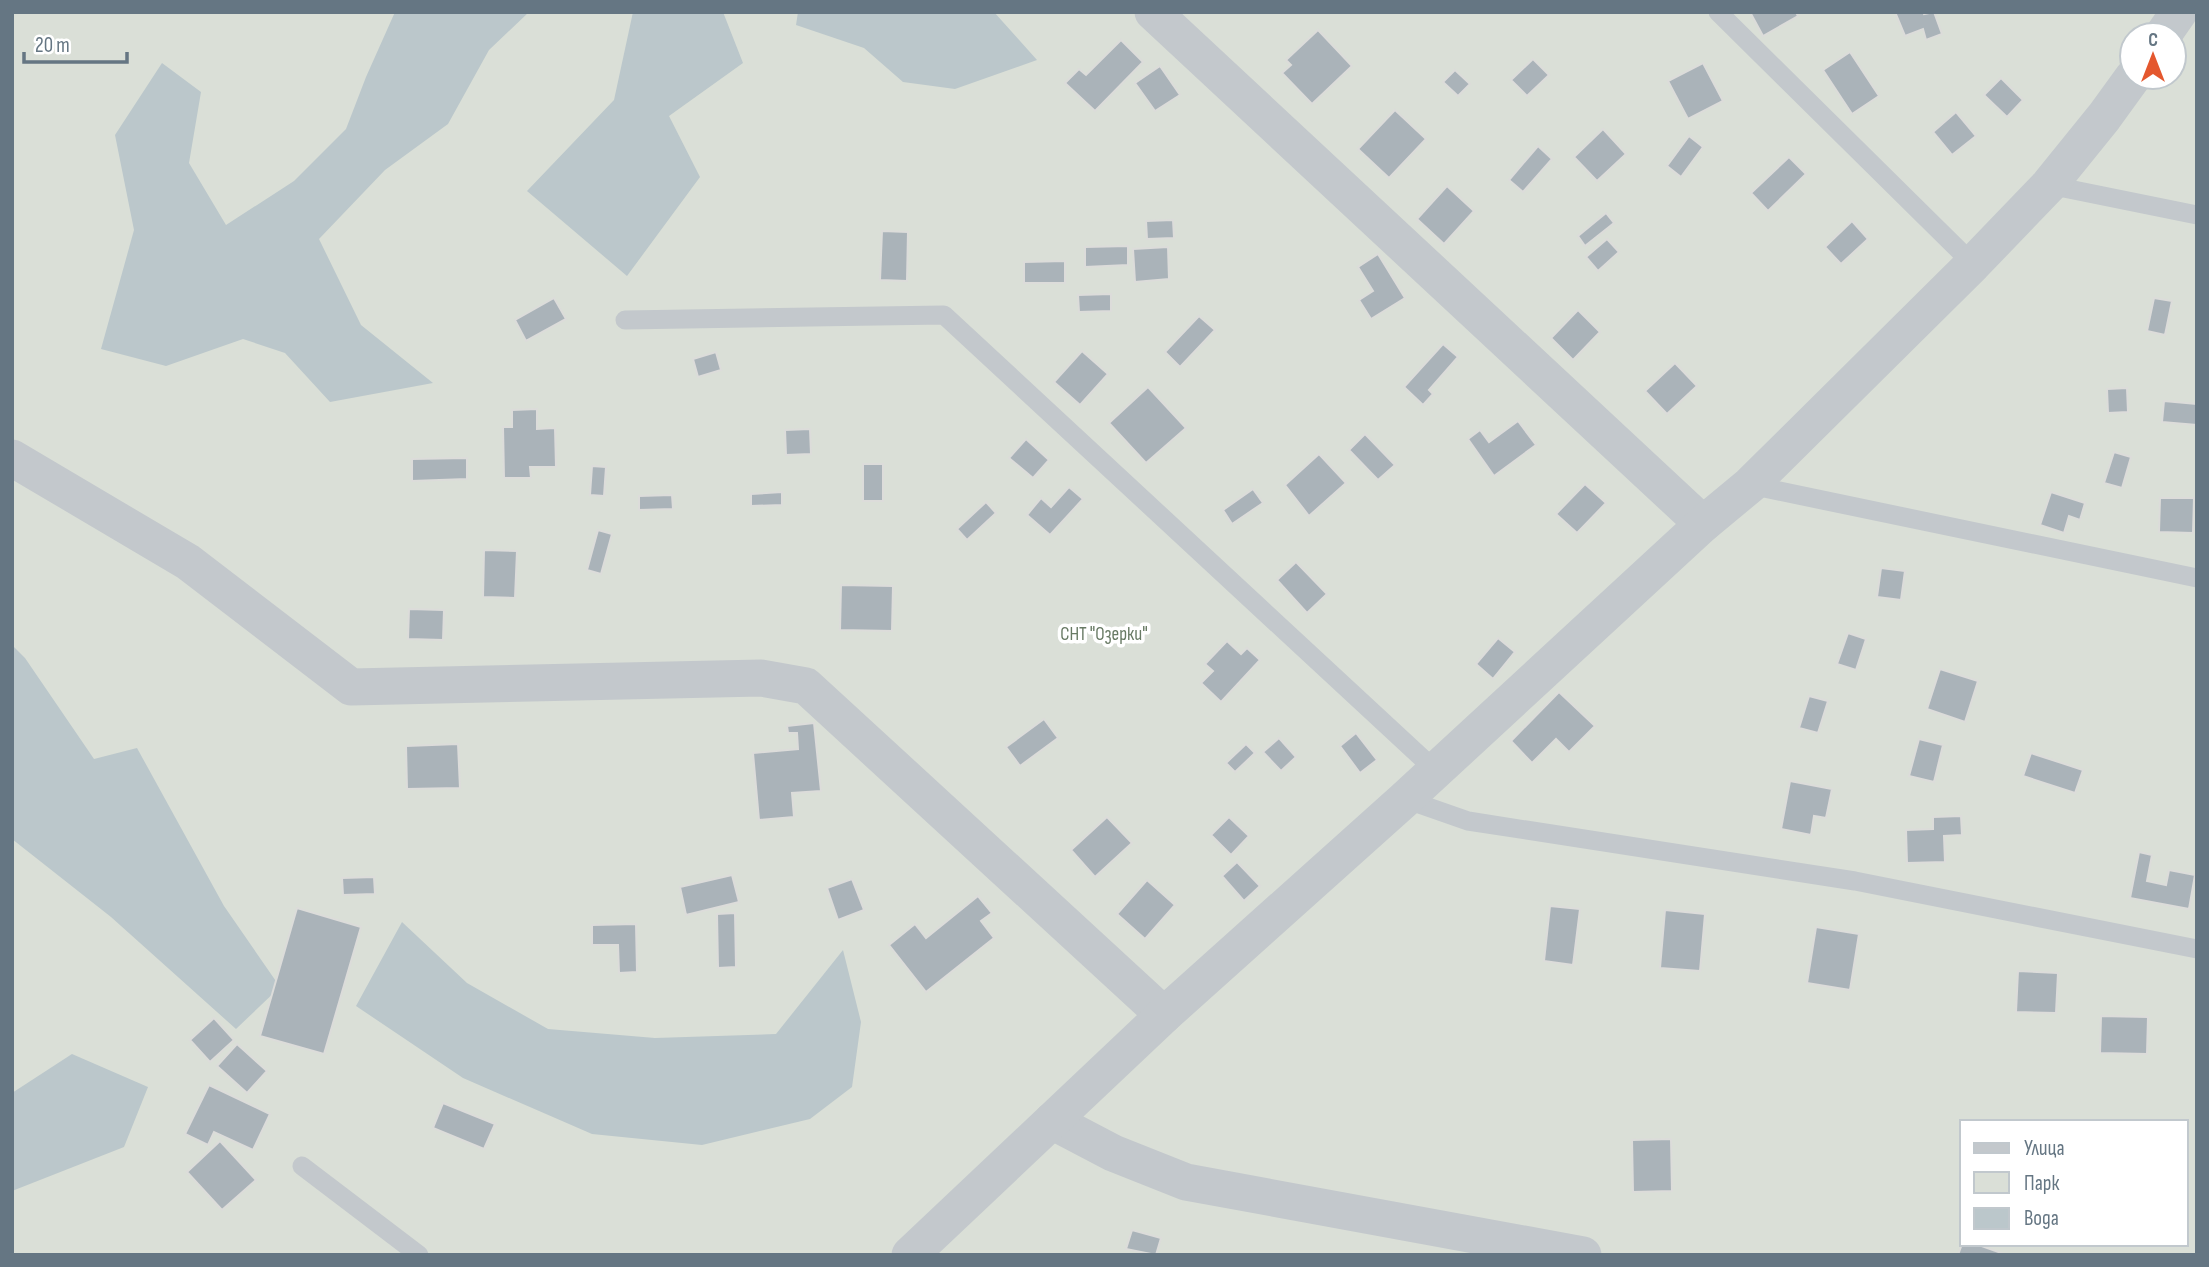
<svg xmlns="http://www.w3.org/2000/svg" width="2209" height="1267" font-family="'Sofia Sans Condensed',sans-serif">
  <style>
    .green { fill: #dadfd7; fill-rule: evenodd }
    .water { fill: #bbc7cb }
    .building { fill: #aab3b9; stroke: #dcdcda; stroke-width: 2 }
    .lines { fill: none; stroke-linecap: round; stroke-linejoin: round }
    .service { stroke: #c3c8cc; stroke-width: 19 }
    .minor { stroke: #c3c8cc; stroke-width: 37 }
    .labels { text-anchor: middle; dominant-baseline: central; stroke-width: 7; stroke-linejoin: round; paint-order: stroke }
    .park-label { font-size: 19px; fill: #687a64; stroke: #fff }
  </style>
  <rect width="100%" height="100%" fill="#fafaf8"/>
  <path class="green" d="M12,12H2197V1255H12ZM2132,35H2174V77H2132ZM1962,1122H2186V1244H1962Z"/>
  <g class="water">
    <polygon points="395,12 529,12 489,50 448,124 385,170 319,239 361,325 433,383 330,402 285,353 243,339 166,366 101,349 134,230 115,135 162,63 201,92 189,163 226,225 294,181 346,129 366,77"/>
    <polygon points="633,12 723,12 743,63 669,116 700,177 627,276 527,191 614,100"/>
    <polygon points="798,12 994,12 1037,60 955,89 903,82 864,48 796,25"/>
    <polygon points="12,645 25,658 94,759 137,748 224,906 280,987 236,1029 111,917 12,839"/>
    <polygon points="402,922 467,983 548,1029 655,1038 776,1034 843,950 861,1022 852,1087 810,1119 702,1145 592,1134 463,1078 356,1006"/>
    <polygon points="72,1054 148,1087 124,1147 12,1191 12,1093"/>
  </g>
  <g class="building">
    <polygon points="1750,12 1796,12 1798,16 1763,36"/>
    <polygon points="1895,12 1923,12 1924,14 1934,12 1942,34 1926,40 1923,29 1905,36"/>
    <polygon points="1318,30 1352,66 1312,104 1282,73 1291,65 1286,60"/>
    <polygon points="1121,40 1143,62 1095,111 1065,83 1079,69 1086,75"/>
    <polygon points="1850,52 1879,96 1852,114 1823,70"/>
    <polygon points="1533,59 1549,75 1527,96 1511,80"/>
    <polygon points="1703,63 1723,101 1688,119 1668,81"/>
    <polygon points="1160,66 1180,95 1155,111 1135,83"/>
    <polygon points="1455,70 1470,84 1458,96 1443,82"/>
    <polygon points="2001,78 2023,100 2007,117 1984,95"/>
    <polygon points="1395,110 1426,139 1389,178 1358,149"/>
    <polygon points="1956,112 1976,136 1952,155 1933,132"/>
    <polygon points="1603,129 1626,154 1597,181 1574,157"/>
    <polygon points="1689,136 1703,147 1681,177 1667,166"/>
    <polygon points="1538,146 1552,159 1523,192 1509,180"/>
    <polygon points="1789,157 1806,174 1768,211 1751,193"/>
    <polygon points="1447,186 1474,211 1444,244 1417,219"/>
    <polygon points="1606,213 1614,223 1585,246 1578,236"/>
    <polygon points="1173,220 1174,238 1147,239 1146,221"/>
    <polygon points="1852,221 1868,239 1841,264 1825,247"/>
    <polygon points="882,231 908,232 907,281 880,280"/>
    <polygon points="1607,239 1619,252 1598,271 1586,257"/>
    <polygon points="1128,246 1128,265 1085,267 1085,247"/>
    <polygon points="1168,247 1169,279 1135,282 1133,249"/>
    <polygon points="1378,254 1405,298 1371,319 1359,300 1373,291 1358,267"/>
    <polygon points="1065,261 1065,283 1024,283 1024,262"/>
    <polygon points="1111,294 1111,311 1079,312 1078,295"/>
    <polygon points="554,298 566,319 526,341 515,320"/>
    <polygon points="2154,298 2172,301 2165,335 2147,331"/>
    <polygon points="1578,310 1600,332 1573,360 1551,338"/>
    <polygon points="1199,316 1215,330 1180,367 1165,352"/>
    <polygon points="1443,344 1458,357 1429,390 1433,394 1423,405 1404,387"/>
    <polygon points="1082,351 1108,374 1080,405 1054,382"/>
    <polygon points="716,352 721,370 698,377 693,359"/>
    <polygon points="1675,363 1697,386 1667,414 1645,391"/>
    <polygon points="1148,387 1186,428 1146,463 1109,423"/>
    <polygon points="2127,388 2128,412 2108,413 2107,389"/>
    <polygon points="2164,401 2197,404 2197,425 2162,422"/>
    <polygon points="537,409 537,429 555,428 556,467 530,467 531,478 504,478 503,427 512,427 512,410"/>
    <polygon points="1518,421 1536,445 1494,476 1468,439 1480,430 1489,442"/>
    <polygon points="810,429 811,454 786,455 785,430"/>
    <polygon points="1365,434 1395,465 1378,480 1349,450"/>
    <polygon points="1026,439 1049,460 1033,478 1009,458"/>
    <polygon points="2114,452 2131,457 2122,488 2104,483"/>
    <polygon points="1319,454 1346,483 1309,516 1285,485"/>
    <polygon points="467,458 467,479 412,481 412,459"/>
    <rect x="863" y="464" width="20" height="37"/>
    <polygon points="592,466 606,467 604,496 590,495"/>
    <polygon points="1585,484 1606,503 1577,533 1556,514"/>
    <polygon points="1069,487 1083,499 1050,535 1027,515 1041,498 1051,507"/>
    <polygon points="1253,489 1263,503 1232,524 1223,510"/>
    <polygon points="782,492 782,505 751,506 751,494"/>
    <polygon points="2051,492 2085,503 2080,520 2069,516 2064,533 2040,525"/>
    <polygon points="672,495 673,509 639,510 639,496"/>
    <polygon points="2160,498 2194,498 2193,533 2159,532"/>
    <polygon points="986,502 996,513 967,540 957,529"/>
    <polygon points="598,530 612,534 601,574 587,570"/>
    <polygon points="484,550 517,551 515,598 483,597"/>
    <polygon points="1296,562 1327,594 1307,613 1277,580"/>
    <polygon points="1881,568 1905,571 1901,600 1877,597"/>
    <polygon points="841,585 893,586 892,631 840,630"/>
    <polygon points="409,609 444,610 443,640 408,639"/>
    <polygon points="1848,633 1866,639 1856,670 1837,664"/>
    <polygon points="1498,638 1515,652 1493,679 1476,664"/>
    <polygon points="1227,641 1241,654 1247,648 1260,660 1221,702 1201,683 1213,671 1205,664"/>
    <polygon points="1940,669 1978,681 1965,722 1927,709"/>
    <polygon points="1559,692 1595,726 1569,752 1556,739 1532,763 1511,741"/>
    <polygon points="1809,696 1828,701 1818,733 1799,728"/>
    <polygon points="1044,719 1058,738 1020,766 1006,747"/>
    <polygon points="814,723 821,791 792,793 794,817 759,820 753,753 798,749 797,733 788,733 787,726"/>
    <polygon points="1356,733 1377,760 1360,773 1340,746"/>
    <polygon points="1279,738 1296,757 1281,771 1263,752"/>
    <polygon points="1919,739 1943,745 1934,782 1909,776"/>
    <polygon points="458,744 460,788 407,789 406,746"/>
    <polygon points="1246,744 1255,753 1235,772 1226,763"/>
    <polygon points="2031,753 2083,770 2075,793 2023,776"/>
    <polygon points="1790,781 1832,789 1826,818 1814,816 1811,835 1781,829"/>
    <polygon points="1961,816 1962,835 1944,836 1945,862 1907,863 1906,830 1933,829 1933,817"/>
    <polygon points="1107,817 1132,843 1095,877 1071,850"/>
    <polygon points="1229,817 1249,836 1231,855 1211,835"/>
    <polygon points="2139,852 2152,855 2147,881 2166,885 2169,870 2195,875 2189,909 2130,898"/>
    <polygon points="1237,862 1260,886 1244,901 1222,876"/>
    <polygon points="732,875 739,902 686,915 680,887"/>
    <polygon points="374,877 375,894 343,895 342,878"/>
    <polygon points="852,879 864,910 838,920 827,888"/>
    <polygon points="1147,880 1175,905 1145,939 1117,914"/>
    <polygon points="978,896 992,913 981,921 994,938 926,992 889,945 915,924 926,938"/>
    <polygon points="1550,906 1580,909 1573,965 1544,961"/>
    <polygon points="297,908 361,927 324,1054 260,1036"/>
    <polygon points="1665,910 1705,914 1700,971 1660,968"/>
    <polygon points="735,913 736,967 718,968 717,914"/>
    <polygon points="636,924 637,972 619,973 618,945 592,945 592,925"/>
    <polygon points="1816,927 1859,934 1850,990 1807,983"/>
    <polygon points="2018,971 2058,973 2056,1013 2016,1012"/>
    <polygon points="2101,1016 2148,1017 2147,1054 2100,1053"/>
    <polygon points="214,1018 234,1040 210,1062 190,1040"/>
    <polygon points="237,1044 267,1071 247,1093 217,1066"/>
    <polygon points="209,1085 270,1114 253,1150 214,1132 208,1145 185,1134"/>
    <polygon points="443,1103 495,1124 484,1149 433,1128"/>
    <polygon points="1671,1139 1672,1191 1633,1192 1632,1140"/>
    <polygon points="220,1141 256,1180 222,1210 187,1172"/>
    <polygon points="1132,1230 1161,1238 1156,1255 1126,1249"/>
    <polygon points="1962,1244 1976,1244 2007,1255 1958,1255"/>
  </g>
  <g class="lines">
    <g class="service">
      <polyline points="1718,12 1973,264"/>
      <polyline points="2049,185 2197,215"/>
      <polyline points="625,320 944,315 1435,770"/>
      <polyline points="1750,485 2197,578"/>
      <polyline points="1405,799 1468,821 1855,881 2197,949"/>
      <polyline points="302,1166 419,1255"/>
    </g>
    <g class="minor">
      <polyline points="1153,12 1703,524"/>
      <polyline points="2163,35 2179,12"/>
      <polyline points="12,458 188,562 351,687 761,678 806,686 1164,1015"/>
      <polyline points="1052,1121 1113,1153 1186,1182 1583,1255"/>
      <polyline points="910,1255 1164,1015 1405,799 1703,524 1750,485 1973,264 2049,185 2104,117 2133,77"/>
    </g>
  </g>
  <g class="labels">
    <g class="park-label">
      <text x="1104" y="634">СНТ "Озерки"</text>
    </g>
  </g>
  <rect width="2209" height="1267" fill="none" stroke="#657683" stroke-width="28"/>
  <rect x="1960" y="1120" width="228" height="126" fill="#ffffff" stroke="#c1c8cd" stroke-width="2"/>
  <rect x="1974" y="1143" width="35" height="10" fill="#c3c8cc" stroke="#c1c8cd" stroke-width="2"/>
  <text x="2024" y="1155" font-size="21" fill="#657683">Улица</text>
  <rect x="1974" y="1172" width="35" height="21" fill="#dadfd7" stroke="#c1c8cd" stroke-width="2"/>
  <text x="2024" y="1190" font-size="21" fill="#657683">Парк</text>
  <rect x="1974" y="1208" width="35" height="21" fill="#bbc7cb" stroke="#c1c8cd" stroke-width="2"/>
  <text x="2024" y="1225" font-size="21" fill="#657683">Вода</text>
  <g transform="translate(2153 56)"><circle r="33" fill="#ffffff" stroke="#c1c8cd" stroke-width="2"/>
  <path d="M0-5L12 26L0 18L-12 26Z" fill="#e4572e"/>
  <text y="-10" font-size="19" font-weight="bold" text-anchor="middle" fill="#657683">С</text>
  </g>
  <path d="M24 52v10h103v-10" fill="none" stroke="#657683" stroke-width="3.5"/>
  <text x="35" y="52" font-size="21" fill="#657683" stroke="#ffffff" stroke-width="5" paint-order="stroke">20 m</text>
</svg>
